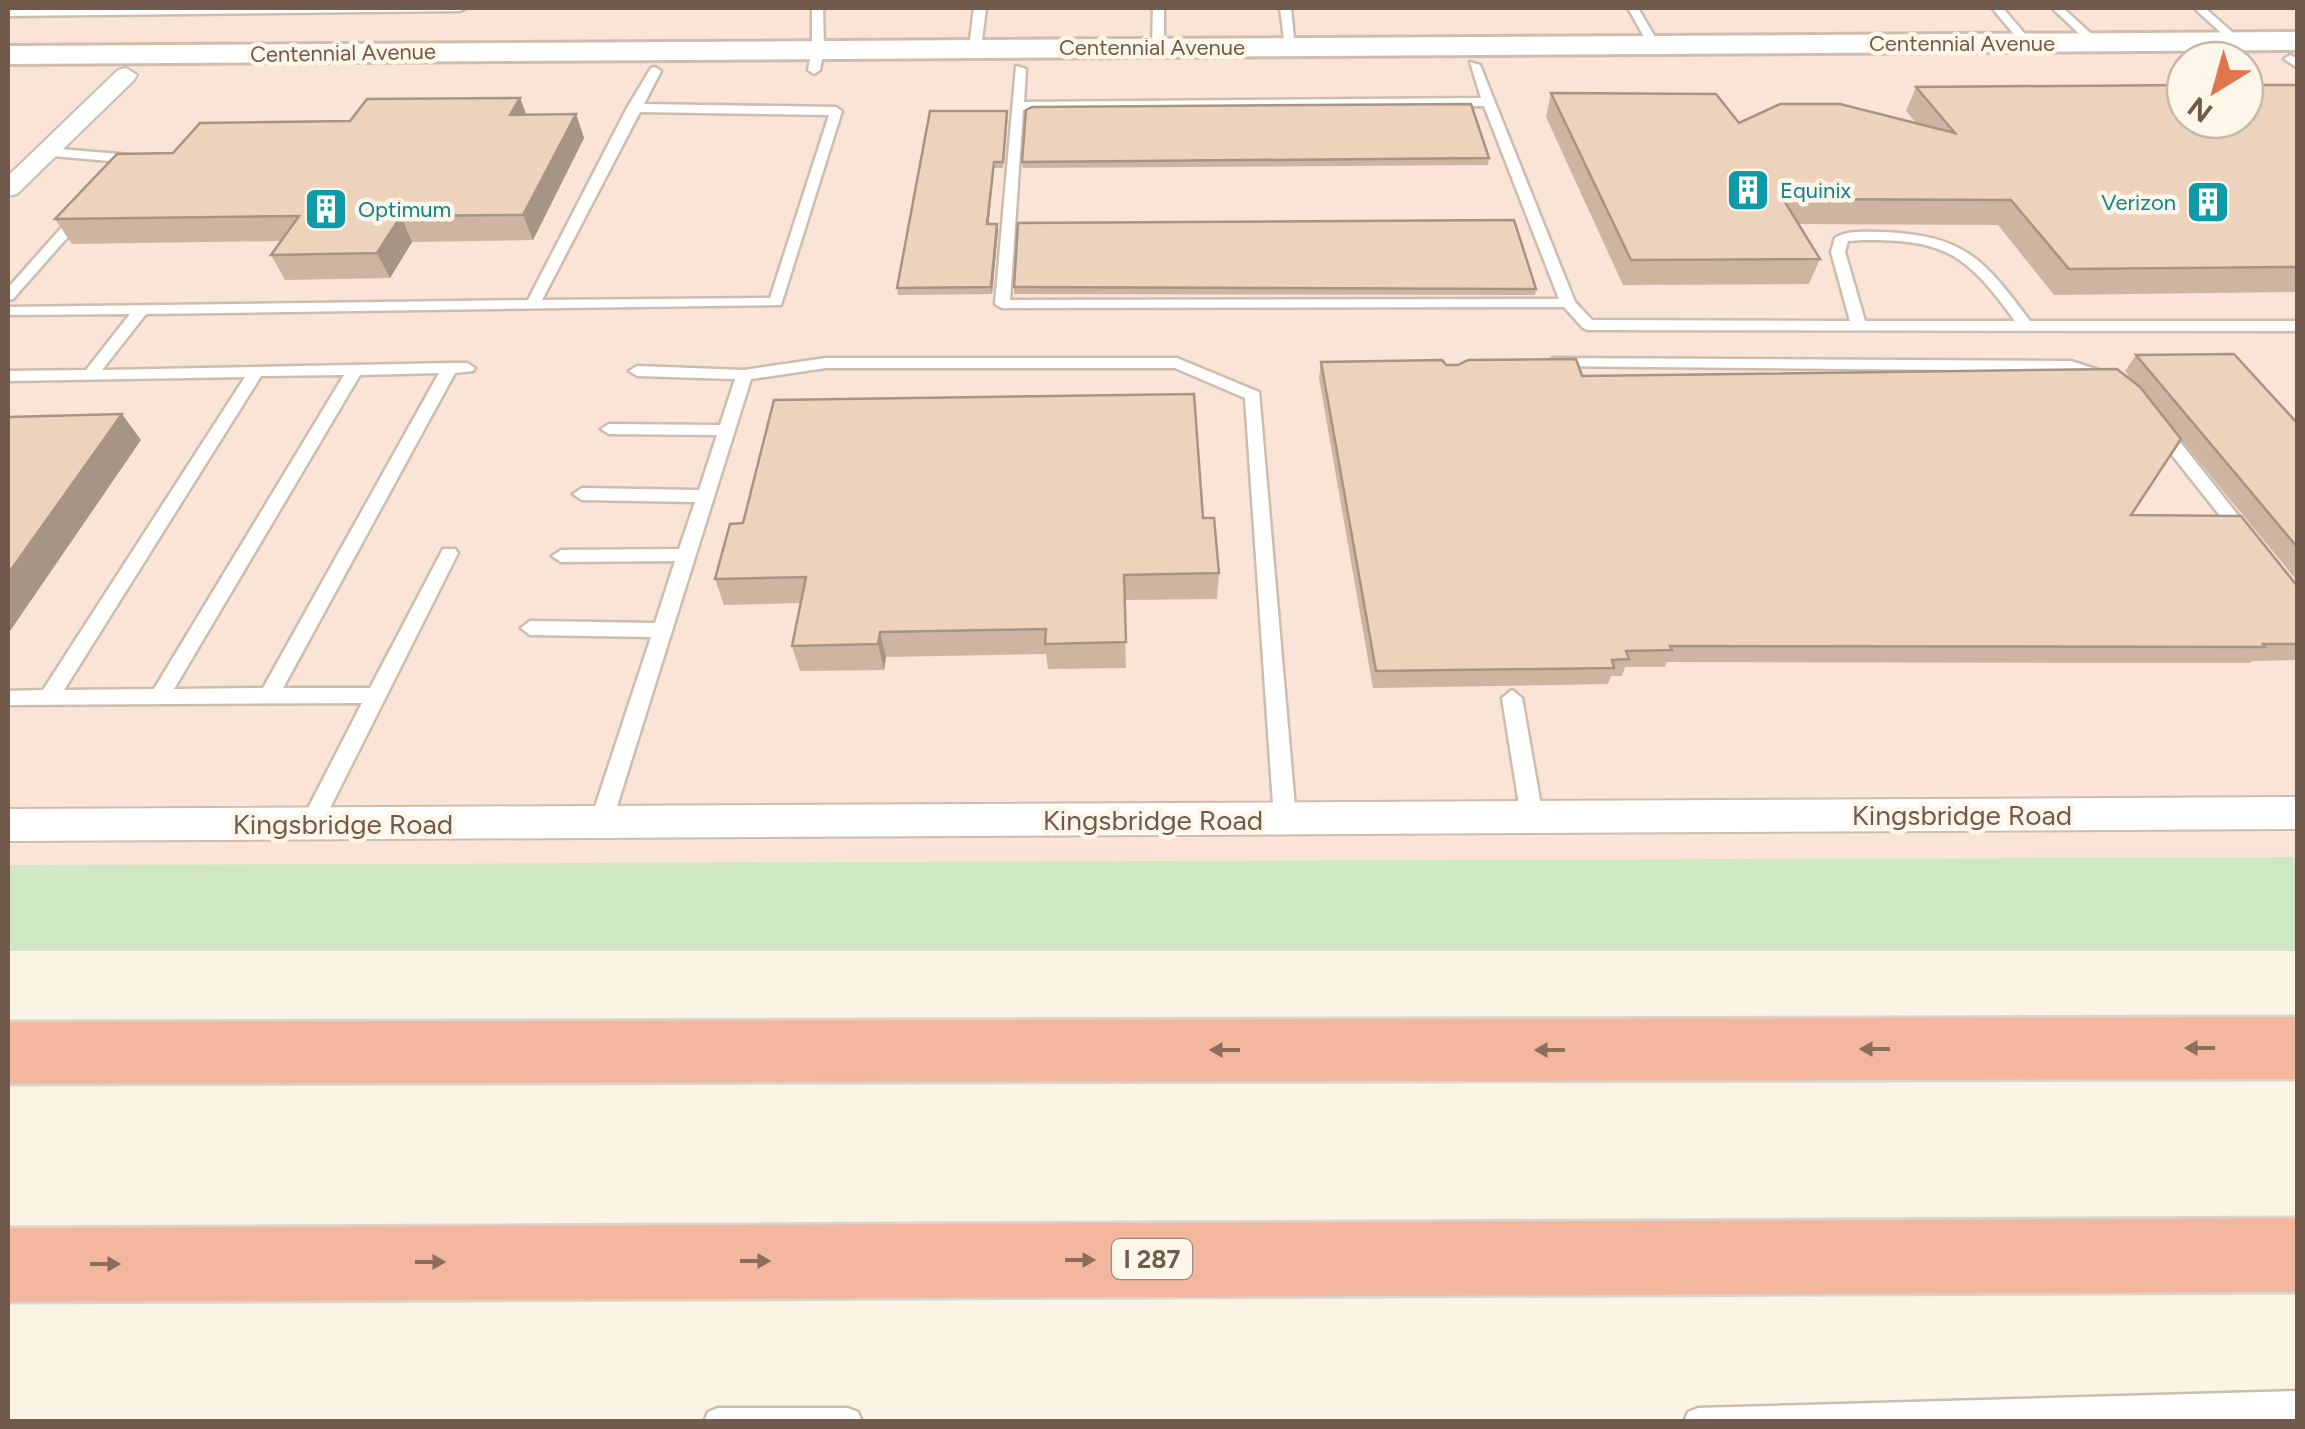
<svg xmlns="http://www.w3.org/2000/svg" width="2305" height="1429" font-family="Figtree,sans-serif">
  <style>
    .commercial { fill: #fae3d7; fill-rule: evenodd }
    .green { fill: #d0e7c3 }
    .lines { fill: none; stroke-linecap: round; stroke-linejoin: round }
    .service-casing { stroke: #cdbdad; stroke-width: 5 }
    .minor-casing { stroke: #cdbdad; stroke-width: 4 }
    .secondary-casing { stroke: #d0bdab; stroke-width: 6 }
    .motorway-casing { stroke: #dad4d0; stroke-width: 5 }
    .service { fill: #fff; fill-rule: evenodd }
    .minor { fill: #fff; fill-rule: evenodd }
    .secondary { fill: #fff; fill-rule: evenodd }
    .motorway { fill: #f2b79d; fill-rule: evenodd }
    .wall { fill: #cdb5a2 }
    .shaded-wall { fill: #a79484 }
    .building { fill: #eed3bc; stroke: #a79484; stroke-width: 2.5 }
    .oneway { fill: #8b6d5b }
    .labels { text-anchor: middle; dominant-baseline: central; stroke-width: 9; stroke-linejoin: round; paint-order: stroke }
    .far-street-label { font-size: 22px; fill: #715a4b; stroke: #fef7e9 }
    .far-culture-label { font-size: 22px; fill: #0d838f; stroke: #fef7e9; text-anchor: start }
    .shield { fill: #fef7e9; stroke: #9b897a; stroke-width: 2.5 }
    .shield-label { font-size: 25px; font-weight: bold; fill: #715a4b }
    .street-label { font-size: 28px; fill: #715a4b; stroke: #fef7e9 }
  </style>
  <rect width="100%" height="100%" fill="#fbf3e3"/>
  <path class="commercial" d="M8,8H2297V857L8,865ZM2185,60H2245V120H2185Z"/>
  <polygon class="green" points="2297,857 2297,951 8,951 8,865"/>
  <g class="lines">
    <g class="service-casing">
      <g id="service">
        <polygon points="203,8 466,8 460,11 8,16 8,10"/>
        <polygon points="812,8 823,8 824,49 820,70 814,74 808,70 812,49"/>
        <polygon points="974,8 986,8 981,48 975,51 969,48"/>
        <polygon points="1153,8 1164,8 1164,47 1158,50 1152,47"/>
        <polygon points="1280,8 1291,8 1295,49 1285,47"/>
        <polygon points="1628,8 1638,8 1659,44 1657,46 1649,46"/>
        <polygon points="1992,8 2003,8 2030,40 2030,44 2022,44"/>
        <polygon points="2052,8 2063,8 2098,40 2098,44 2090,44"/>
        <polygon points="2194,8 2205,8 2240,39 2240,43 2232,43"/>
        <polygon points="2290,55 2298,59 2298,68 2284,59"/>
        <path d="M1470,62L1480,65L1575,302L1592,320L1850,321L1831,252L1835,238C1847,230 1866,232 1881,232C1964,235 1983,258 2030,321H2298V331L1588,330L1583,328L1564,307L1002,308L995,304L1016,66L1026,69L1024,102L1481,98ZM1484,106L1559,299L1010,300L1023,110ZM1863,240C1946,239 1967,255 2015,321H1865L1845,252L1848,241Z"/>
        <path d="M655,67L661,71L644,104L836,107L842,111L781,305L146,314L102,370L450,363H467L475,368L473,371L455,373L283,688H370L443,549H455L458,553L319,830L311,833L303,830L300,824L362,703L8,705V691L43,690L245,377L8,381V371L86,370L130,314L8,315V307L528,300L627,108L651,68ZM640,112L829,115L770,298L542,300ZM439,373L263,688L174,689L360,375ZM344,375L154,689L64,690L261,376Z"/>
        <polygon points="47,148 131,155 137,159 125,169 118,165 121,162 42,155 42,149"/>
        <polygon points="77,210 89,213 13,299 8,300 8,288"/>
        <polygon points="826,358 1177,358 1259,392 1296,819 1293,825 1285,828 1277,825 1274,819 1245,398 1175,368 826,368 751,379 612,822 609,828 601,831 593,828 590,822 651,637 530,635 521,628 530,621 655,623 675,561 561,562 552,556 561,550 679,549 695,502 582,500 573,494 582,488 699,490 717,435 609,434 601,429 609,424 720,425 735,379 637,376 629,371 637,366 744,370"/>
        <polygon points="1553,358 2071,361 2120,377 2112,382 2071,371 1547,366 1545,363"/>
        <polygon points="2159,422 2165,423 2252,533 2255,537 2252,541 2240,541 2153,431 2151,427"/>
        <polygon points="1512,690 1522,698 1543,817 1540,823 1532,826 1524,823 1521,817 1502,698"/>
        <polygon points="2298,1391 2298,1419 1684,1422 1688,1412 1698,1408"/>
        <polygon points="718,1408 848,1408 858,1412 862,1422 704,1422 708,1412"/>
      </g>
    </g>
    <g class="minor-casing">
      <g id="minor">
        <polygon points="126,68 137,75 134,80 17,194 8,196 8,176 118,70"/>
        <polygon points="2298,797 2298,829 8,841 8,809"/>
      </g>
    </g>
    <g class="secondary-casing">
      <polygon id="secondary" points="2298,32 2298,50 8,64 8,46"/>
    </g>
    <g class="motorway-casing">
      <g id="motorway">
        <polygon points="2298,1017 2298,1079 8,1084 8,1022"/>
        <polygon points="2298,1218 2298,1292 8,1302 8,1228"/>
      </g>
    </g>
    <use href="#service" class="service"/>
    <use href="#minor" class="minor"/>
    <use href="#secondary" class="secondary"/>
    <use href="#motorway" class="motorway"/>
  </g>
  <g class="wall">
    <polygon points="2298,85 2298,292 2054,295 1998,225 1798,224 1820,259 1809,284 1623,285 1546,117 1551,93 1739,123 1916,123 1906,111 1916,87"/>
    <polygon points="520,98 526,114 576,114 584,138 533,240 412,242 390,278 285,280 271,255 281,241 72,244 55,219 173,153"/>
    <polygon points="1008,117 1003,168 994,168 988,224 997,224 998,230 992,294 898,295 897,288"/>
    <polygon points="1489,158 1488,165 1023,168 1022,162"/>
    <polygon points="1014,287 1536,289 1535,295 1014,294"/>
    <polygon points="2136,355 2298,424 2298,582 2181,440 2131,515 2298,587 2298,660 2252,661 2250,663 1667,662 1665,667 1625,667 1622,676 1611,676 1608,684 1373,688 1319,378 1321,362 1446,365 1582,376 2134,383 2125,371"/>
    <polygon points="1203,518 1219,573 1217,599 1124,600 1126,668 1048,669 1046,654 886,657 884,670 800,671 792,646 801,603 724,605 715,579"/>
  </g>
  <g class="shaded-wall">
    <polygon points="520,98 529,122 510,115"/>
    <polygon points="576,114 584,138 533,240 523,215"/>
    <polygon points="994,162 994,168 988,230 987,224"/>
    <polygon points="401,216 412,242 390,278 377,253"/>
    <polygon points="997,224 998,230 992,294 991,287"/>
    <polygon points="122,414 141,440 8,634 8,574"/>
    <polygon points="880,632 886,657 884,670 878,644"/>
  </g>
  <g class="building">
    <polygon points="2185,85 2185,120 2245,120 2245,85 2298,85 2298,267 2069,269 2011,200 1783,199 1820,259 1631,260 1551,93 1716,94 1739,123 1780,104 1840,104 1955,133 1916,87"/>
    <polygon points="520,98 510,115 576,114 523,215 401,216 377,253 271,255 299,216 55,219 117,154 173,153 200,123 350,121 367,99"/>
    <polygon points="1471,104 1489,158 1022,162 1026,110 1032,107"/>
    <polygon points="930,111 1007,111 1003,162 994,162 987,224 997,224 991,287 897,288"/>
    <polygon points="1514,220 1536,289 1014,287 1018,223"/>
    <polygon points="2234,354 2298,424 2298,548 2136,355"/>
    <polygon points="1576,359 1582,376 2117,369 2140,387 2181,439 2131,515 2241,516 2298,587 2298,644 2263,644 2265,647 1670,646 1672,650 1626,651 1629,659 1612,660 1614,668 1376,671 1321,362 1442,360 1446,365 1458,365 1468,360"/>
    <polygon points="1194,394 1203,518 1214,518 1219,573 1124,575 1126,642 1045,644 1046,629 880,632 878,644 792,646 806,577 715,579 730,524 743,523 774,400"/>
    <polygon points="122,414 8,574 8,417"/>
  </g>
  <defs><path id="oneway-solid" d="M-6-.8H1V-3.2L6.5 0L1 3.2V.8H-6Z" transform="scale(2.5)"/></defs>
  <g class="oneway">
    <use href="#oneway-solid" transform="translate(2200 1048) rotate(180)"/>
    <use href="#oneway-solid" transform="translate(1875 1049) rotate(180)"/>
    <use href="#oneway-solid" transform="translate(1225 1050) rotate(180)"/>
    <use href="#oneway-solid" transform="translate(1550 1050) rotate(180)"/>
    <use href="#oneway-solid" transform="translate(1080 1260)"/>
    <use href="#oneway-solid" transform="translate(755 1261)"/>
    <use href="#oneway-solid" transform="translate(430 1262)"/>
    <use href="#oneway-solid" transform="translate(105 1264)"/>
  </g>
  <defs>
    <g id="building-square" transform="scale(2.25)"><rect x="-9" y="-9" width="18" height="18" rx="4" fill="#0f9aa8" stroke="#fef7e9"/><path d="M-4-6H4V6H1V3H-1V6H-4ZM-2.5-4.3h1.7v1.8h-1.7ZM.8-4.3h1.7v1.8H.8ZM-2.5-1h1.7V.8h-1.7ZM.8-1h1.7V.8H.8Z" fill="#fff"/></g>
  </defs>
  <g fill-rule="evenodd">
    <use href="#building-square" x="1748" y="190"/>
    <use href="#building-square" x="2208" y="202"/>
    <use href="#building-square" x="326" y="209"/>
  </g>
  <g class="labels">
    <g class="far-street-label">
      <text x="1962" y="43">Centennial Avenue</text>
      <text x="1152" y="47">Centennial Avenue</text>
      <text transform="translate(343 53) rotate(-1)">Centennial Avenue</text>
    </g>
    <g class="far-culture-label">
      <text x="1780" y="190">Equinix</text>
      <text x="2176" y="202" text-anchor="end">Verizon</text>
      <text x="358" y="209">Optimum</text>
    </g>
    <rect class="shield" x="1112" y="1239" width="80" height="40" rx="8"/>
    <g class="shield-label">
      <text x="1152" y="1259">I 287</text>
    </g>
    <g class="street-label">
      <text x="1962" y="815">Kingsbridge Road</text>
      <text x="1153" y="820">Kingsbridge Road</text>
      <text x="343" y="824">Kingsbridge Road</text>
    </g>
  </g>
  <rect width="2305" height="1429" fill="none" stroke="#715a4b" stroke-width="20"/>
  <g transform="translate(2215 90) rotate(217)"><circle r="48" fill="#fef7e9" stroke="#c6b8aa" stroke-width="2.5"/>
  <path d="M0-8L18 38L0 25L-18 38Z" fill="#de754f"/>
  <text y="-15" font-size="28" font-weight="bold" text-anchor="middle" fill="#715a4b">N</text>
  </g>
</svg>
